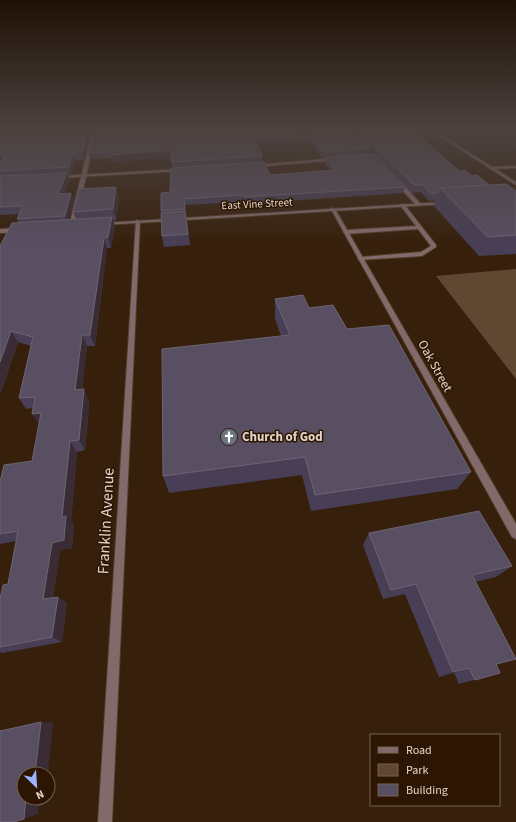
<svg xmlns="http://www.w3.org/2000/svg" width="516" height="822" font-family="'Source Sans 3',sans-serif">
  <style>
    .green { fill: #604732 }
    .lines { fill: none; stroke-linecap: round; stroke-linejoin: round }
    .service-casing { stroke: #523c29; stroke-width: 2 }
    .minor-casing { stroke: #523c29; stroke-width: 2 }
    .tertiary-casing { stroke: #523c29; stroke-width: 2 }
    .service { fill: #826a6b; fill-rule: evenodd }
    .minor { fill: #826a6b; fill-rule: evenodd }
    .tertiary { fill: #826a6b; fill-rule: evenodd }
    .wall { fill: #483f57; fill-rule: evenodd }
    .shaded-wall { fill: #3a2c34 }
    .building { fill: #584f63; stroke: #6e6473 }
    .labels { text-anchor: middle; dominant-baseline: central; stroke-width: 3; stroke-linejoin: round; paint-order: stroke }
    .far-street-label { font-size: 11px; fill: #e3d3c7; stroke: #2c1603 }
    .street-label { font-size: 13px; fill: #e3d3c7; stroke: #2c1603 }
    .poi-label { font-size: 13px; font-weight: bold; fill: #e3d3c7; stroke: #2c1603; text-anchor: start }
    .near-street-label { font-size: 16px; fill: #e3d3c7; stroke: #2c1603 }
  </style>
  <rect width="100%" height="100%" fill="#361f0b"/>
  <polygon class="green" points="516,269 516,379 436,276"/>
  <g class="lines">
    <g class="service-casing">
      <g id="service">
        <polygon points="337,158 338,160 254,167 252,166 254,165"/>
        <polygon points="516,166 516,168 491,169 489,168 491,167"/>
        <polygon points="181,169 182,171 59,178 57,177 59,176"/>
        <polygon points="402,204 404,204 436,245 436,247 422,256 359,260 358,259 361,257 421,252 431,246 418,229 346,234 343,232 346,230 416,226 400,205"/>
      </g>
    </g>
    <g class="minor-casing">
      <g id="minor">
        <polygon points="92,132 96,132 75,226 72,228 69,226"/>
        <polygon points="396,181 400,181 420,203 420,205 416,205 396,183"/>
        <polygon points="331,208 335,209 516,524 516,539 512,537 331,209"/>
        <polygon points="136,220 140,221 112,822 98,822"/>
      </g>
    </g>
    <g class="tertiary-casing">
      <g id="tertiary">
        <polygon points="433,132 437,132 516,182 516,185"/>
        <polygon points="444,202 446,202 446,204 103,225 101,224 103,223"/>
        <polygon points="0,229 19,228 22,230 19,232 0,233"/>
      </g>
    </g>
    <use href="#service" class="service"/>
    <use href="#minor" class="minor"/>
    <use href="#tertiary" class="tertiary"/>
  </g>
  <g class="wall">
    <polygon points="0,132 92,132 90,136 88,136 89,141 84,160 75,160 71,174 68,175 70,180 64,194 71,193 74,201 69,219 76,219 73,212 119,198 116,220 113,221 115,227 111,248 107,248 95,346 87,346 82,389 89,400 88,419 85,450 77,452 71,521 74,525 72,548 60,550 53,598 58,597 67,603 62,642 2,653 0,652 0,599 8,584 16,541 0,544 0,482 32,461 39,424 33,408 26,409 19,398 31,346 18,342 0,395 19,223 17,219 19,214 0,215"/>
    <path d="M96,132H414L459,171L472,176L489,185L516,191V254L479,256L434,206L435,200L429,201L421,192L412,193L370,149L369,154L405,187L403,193L244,204L243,202L185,205L190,245L164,247L162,236L161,211L170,192L172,167V157L112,162L111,158L91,159L89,153L96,134ZM310,140L322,158H326L325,163L330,170L270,175L262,162V156L256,142Z"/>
    <polygon points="275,299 309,308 347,329 471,472 457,489 311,511 302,475 169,493 163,476 281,336 275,319"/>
    <polygon points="369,533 512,566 496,577 475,582 516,659 496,665 500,673 459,684 454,673 439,677 405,594 383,599 363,545"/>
  </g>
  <g class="shaded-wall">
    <polygon points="89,132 92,132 90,136"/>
    <polygon points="87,134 89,141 84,160 82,153"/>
    <polygon points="172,150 173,157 112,162 110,155"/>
    <polygon points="73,153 75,160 71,174 69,167"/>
    <polygon points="0,155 5,155 0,162"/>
    <polygon points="67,173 70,180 61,201 58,194"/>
    <polygon points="116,187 119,198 116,220 113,209"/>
    <polygon points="71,193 74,201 68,223 65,216"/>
    <polygon points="112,217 115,227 111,248 108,237"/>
    <polygon points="104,238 107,248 95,346 90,335"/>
    <polygon points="11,331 18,342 0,395 0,362"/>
    <polygon points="82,335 87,346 81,401 75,390"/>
    <polygon points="84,389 89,400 85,450 79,440"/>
    <polygon points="41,413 39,425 32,414"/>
    <polygon points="70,441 77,452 71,521 74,525 72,548 60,550 52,605 43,599 52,543 62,517"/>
    <polygon points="58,597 67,603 62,642 52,637"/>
    <polygon points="469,668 454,673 439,677 453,672"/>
    <polygon points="41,722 53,723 48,774 35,774"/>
    <polygon points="26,798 40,798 38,814 24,819"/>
  </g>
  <g class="building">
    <polygon points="0,132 35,132 0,133"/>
    <polygon points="146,132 354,132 370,148 323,152 311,133 253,136 262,156 171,162 172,150 110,155 110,152 89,153 93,134"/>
    <polygon points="360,132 414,132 459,171 465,170 472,176 477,175 489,185 440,188 438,193 431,194 423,185 414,185"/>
    <polygon points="87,134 82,153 73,153 69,167 0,171 0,162 5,155 0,155 0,138"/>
    <polygon points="374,154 405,187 244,197 243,195 184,199 185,209 161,211 161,193 170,192 171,168 264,162 270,175 284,174 335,170 326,157"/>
    <polygon points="67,173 58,194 71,193 65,216 17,219 23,206 0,207 0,176"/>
    <polygon points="506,184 516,191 516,235 488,237 440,188"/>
    <polygon points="116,187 113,209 73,212 79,189"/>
    <polygon points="185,211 188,234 162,236 161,213"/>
    <polygon points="112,217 108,237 104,238 90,335 82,335 75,390 84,389 82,409 79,440 70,441 62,517 66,516 64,540 52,543 43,599 58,597 52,637 0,647 0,599 3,585 8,584 18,531 0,534 0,482 4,465 32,461 41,413 32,414 35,397 19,398 33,337 11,331 0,362 0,246 12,223"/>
    <polygon points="303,295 309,308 333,305 347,329 389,325 471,472 315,495 305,457 163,476 162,349 290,335 275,299"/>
    <polygon points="479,511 512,566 472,575 516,659 496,664 500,673 475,680 469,668 453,672 416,584 391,590 369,533"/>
    <polygon points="41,722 35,774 24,774 24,798 26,798 24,819 13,822 0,822 0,731"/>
  </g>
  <linearGradient id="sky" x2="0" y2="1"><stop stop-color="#1e1106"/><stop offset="0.53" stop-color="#4c423f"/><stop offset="1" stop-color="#4c423f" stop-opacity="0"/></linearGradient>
  <rect width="516" height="247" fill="url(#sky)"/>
  <defs>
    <g id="church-disc" transform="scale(0.9)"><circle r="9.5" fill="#6b7280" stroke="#2c1603"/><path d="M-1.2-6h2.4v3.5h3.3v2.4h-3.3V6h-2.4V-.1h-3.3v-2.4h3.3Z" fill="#fff"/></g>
  </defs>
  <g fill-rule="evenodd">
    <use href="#church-disc" x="229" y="437"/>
  </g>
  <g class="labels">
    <g class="far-street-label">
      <text transform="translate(257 204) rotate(-3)">East Vine Street</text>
    </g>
    <g class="street-label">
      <text transform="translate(435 366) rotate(61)">Oak Street</text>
    </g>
    <g class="poi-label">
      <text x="242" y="437">Church of God</text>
    </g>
    <g class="near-street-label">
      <text transform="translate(106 521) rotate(-87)">Franklin Avenue</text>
    </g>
  </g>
  <rect x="370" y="734" width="130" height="72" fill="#2c1603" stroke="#756251"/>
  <rect x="378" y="747" width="20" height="6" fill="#826a6b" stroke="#756251"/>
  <text x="406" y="754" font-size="12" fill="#e3d3c7">Road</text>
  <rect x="378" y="764" width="20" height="12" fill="#604732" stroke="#756251"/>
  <text x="406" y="774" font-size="12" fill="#e3d3c7">Park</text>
  <rect x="378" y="784" width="20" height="12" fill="#584f63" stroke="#756251"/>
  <text x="406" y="794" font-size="12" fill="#e3d3c7">Building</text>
  <g transform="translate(36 786) rotate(155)"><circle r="19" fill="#2c1603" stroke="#756251"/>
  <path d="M0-3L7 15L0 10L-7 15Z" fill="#9bb5fd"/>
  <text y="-6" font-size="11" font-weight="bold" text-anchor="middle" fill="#e3d3c7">N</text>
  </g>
</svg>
